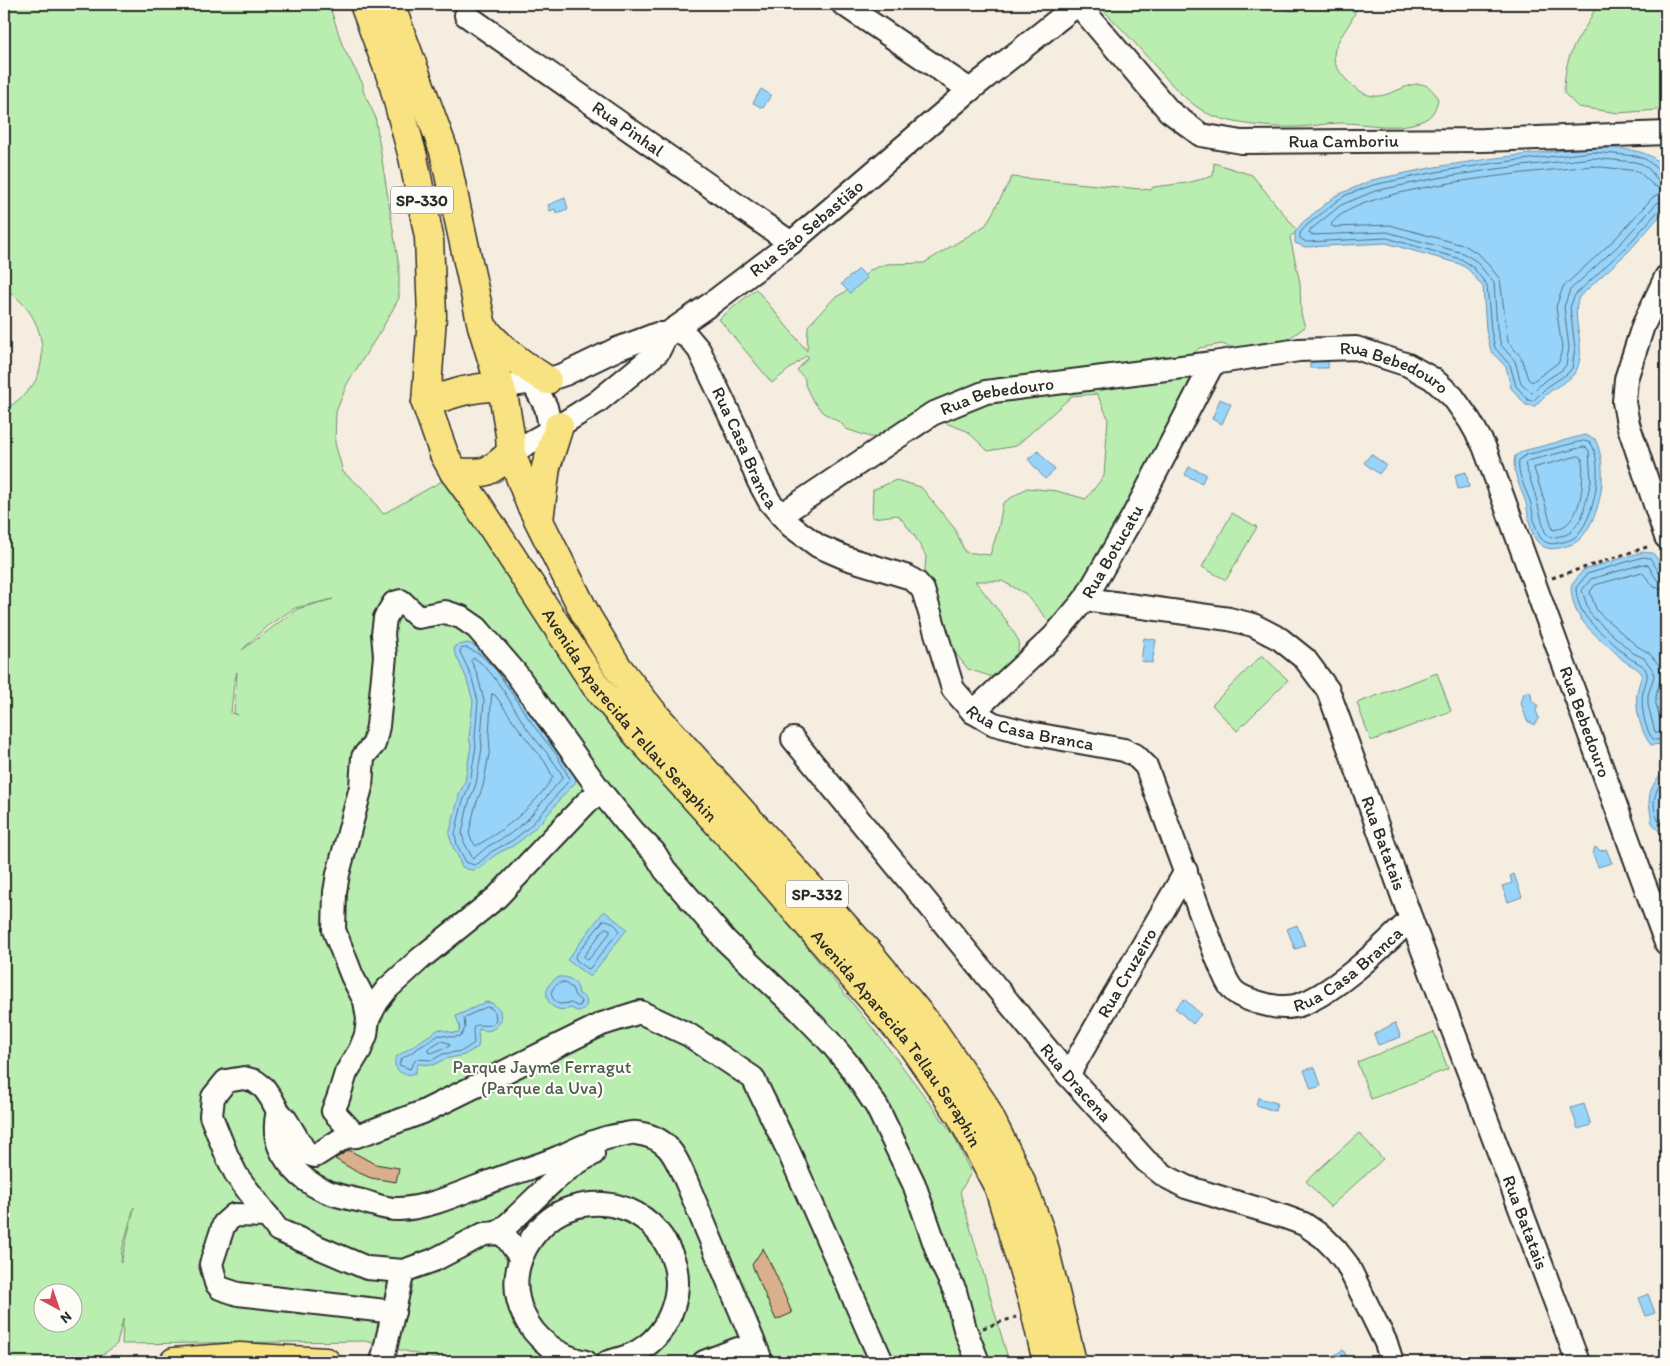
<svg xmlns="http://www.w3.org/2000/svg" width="1670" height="1366" font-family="Itim,sans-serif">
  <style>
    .green { fill: #b9eeb0; stroke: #728c6e; fill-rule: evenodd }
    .water { fill: #98d4f9; stroke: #6c90a7 }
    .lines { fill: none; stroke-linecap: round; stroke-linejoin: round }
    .shore { stroke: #576f7d; stroke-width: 1 }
    .building { fill: #daaf8b; stroke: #2b2b2b }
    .minor-casing { stroke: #2b2b2b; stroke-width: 26 }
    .major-casing { stroke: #2b2b2b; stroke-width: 31 }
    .path { stroke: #2b2b2b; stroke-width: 3; stroke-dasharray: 4 4; stroke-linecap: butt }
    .minor { stroke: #fdfcf7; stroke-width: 22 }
    .major { stroke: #f8e281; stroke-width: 28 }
    .labels { text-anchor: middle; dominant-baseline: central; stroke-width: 4.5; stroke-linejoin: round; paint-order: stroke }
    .shield { fill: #fdfcf7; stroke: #6a6a68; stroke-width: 1 }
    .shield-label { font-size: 16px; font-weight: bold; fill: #2b2b2b }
    .street-label { font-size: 18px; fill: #2b2b2b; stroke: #fdfcf7 }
    .park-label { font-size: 18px; fill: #4e5c4c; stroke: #fdfcf7 }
  </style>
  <rect width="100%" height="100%" fill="#f6ede1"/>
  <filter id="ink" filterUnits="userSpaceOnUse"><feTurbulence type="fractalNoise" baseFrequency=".02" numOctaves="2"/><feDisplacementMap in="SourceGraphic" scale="10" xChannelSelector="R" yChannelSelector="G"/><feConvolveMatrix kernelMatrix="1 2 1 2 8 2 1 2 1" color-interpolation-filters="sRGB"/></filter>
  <g filter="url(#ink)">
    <g class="green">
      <path d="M4,4H329L343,47L363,84V91L375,116L399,267V298L383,327L347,384L336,412L335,443L343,472L366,491L383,514L451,476L710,832L805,945L883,1041L953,1134L971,1173L960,1192L1009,1362H449L365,1341L122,1344L123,1319L117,1344L93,1362H4V410C16,403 34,388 38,375C50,340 34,307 4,288ZM333,599L297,609L242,650L267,626L295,608ZM237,672L234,713L238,715L231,713L234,683ZM134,1207V1208L121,1263L122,1250ZM42,1294H72V1324H42Z"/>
      <path d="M1108,4H1277L1282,8L1291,11L1301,9L1313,4H1357C1355,27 1323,46 1338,69C1345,80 1360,95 1374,96C1397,98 1422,66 1438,99C1436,108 1433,116 1424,120C1397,132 1369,123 1341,123C1326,123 1311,127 1296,127C1271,128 1224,124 1203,111C1179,96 1160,71 1141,50C1129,36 1115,22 1102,9Z"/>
      <path d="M1596,4H1666V106L1658,110L1618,113L1578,107L1564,93C1564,78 1566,64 1572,50C1579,34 1592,21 1596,4Z"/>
      <polygon points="1214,163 1252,175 1305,240 1293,234 1290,237 1300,283 1301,314 1305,327 1279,346 1236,349 1222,344 1199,348 1195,352 1185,400 1079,594 1051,624 1026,594 1002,581 975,581 1006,620 1019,641 1016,666 993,677 968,669 937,630 924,581 926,556 914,535 898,515 872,518 873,490 896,480 921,487 955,529 965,552 990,555 998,530 1003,503 1027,488 1057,491 1086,499 1104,476 1108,418 1097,394 1072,396 1016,446 988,451 967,431 940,421 921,437 895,439 870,437 846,429 841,423 822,412 812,399 805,385 805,379 797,370 808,358 807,355 772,383 719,319 756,289 807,351 808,326 834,298 854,287 870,270 886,264 924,263 986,225 1012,177 1151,190 1153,187 1187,183 1213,176"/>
      <polygon points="1232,513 1257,527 1226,580 1202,567"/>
      <polygon points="1262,655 1288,680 1237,731 1212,705"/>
      <polygon points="1437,673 1451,711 1371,741 1357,703"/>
      <polygon points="1434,1032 1448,1069 1371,1099 1357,1062"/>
      <polygon points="1359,1133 1383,1159 1330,1207 1306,1181"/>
    </g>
    <g class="water">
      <polygon points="761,89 771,95 763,108 753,103"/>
      <path d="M1592,147C1615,149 1656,146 1666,173C1669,183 1666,198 1666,209L1629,251L1579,297C1570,320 1588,347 1576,371C1571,380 1560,384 1552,390C1546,394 1540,401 1535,406L1526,405L1511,388L1506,367L1491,351L1486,330L1483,287L1469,270L1460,264L1386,243L1305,247L1295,243V232L1302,223L1335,196L1372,180L1435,167L1495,158Z"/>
      <polygon points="565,198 568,209 556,213 555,209 550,211 548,205"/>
      <polygon points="859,269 867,278 850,293 841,284"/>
      <rect x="1310" y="359" width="18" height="9"/>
      <polygon points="1220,399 1231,404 1222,424 1212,419"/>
      <path d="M1585,435L1595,439C1609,467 1602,516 1580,539C1574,545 1566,546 1559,548C1549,550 1542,548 1536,540C1530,531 1528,514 1526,503C1521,487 1511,472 1515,456L1523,451Z"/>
      <polygon points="1038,451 1055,470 1045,479 1028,459"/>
      <polygon points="1371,454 1386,465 1379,474 1364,463"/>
      <polygon points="1189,467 1206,474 1202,483 1185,475"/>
      <polygon points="1466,472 1469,487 1458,489 1455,475"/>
      <path d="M1642,552L1653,553L1659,561L1666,576V744L1651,745C1641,733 1635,709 1637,693C1638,686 1641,680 1642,674C1637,667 1633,667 1627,663C1620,659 1615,651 1609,647C1588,628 1572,617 1571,586L1583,570Z"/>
      <polygon points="1144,638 1156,640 1152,663 1141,661"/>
      <path d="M468,643L478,647L490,656L531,712L536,722L560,751L574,773L576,782C562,794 553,810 540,823C531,831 522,841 511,847C505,850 499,852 494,856C481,865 478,876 461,866L458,856L453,847L449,835L460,792L465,782L471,745L469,738L473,701L466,677L454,651L455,646Z"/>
      <polygon points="1529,691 1531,693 1532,701 1538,706 1536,711 1539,718 1535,725 1527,721 1521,703 1524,693"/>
      <polygon points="1666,769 1666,839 1652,823 1649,803 1650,792 1655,782"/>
      <polygon points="1595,847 1601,851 1606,849 1612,863 1598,867 1593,854"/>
      <polygon points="1514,874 1522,897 1508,902 1502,886 1512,883 1510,876"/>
      <polygon points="604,911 627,929 590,977 567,960"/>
      <polygon points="1297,925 1305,946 1295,949 1287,929"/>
      <path d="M559,977C570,976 578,982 579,994C590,998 589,1010 577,1011L571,1008C548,1017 536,987 559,977Z"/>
      <polygon points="1184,999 1201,1014 1193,1024 1175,1008"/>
      <path d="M486,1002L492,1003L500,1010L501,1021C495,1030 488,1033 479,1029L478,1031L479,1042L478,1047L464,1055L445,1059L433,1065L418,1064L415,1073C403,1078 391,1069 396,1057L439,1029L454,1033L459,1032L460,1027L456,1016Z"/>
      <polygon points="1395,1023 1401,1037 1378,1045 1374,1034"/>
      <polygon points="1315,1067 1321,1086 1311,1089 1304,1070"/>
      <polygon points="1258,1098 1277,1103 1275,1111 1256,1105"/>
      <polygon points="1584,1104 1591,1125 1578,1129 1571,1108"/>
      <polygon points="1648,1294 1655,1313 1646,1316 1639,1298"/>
      <polygon points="1343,1350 1350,1362 1336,1362 1333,1356"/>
    </g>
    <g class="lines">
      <g class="shore">
        <path d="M1592,166L1638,171L1653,185L1661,189V192L1652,198L1616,238L1563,287L1556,307L1562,348L1559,362L1532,382L1528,379L1521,357L1508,342L1500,279L1480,255L1466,246L1390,225L1334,227L1331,225C1352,186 1545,171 1592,166Z"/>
        <polyline points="1666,176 1661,174 1653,165 1645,159 1636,156 1592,152 1495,163 1436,172 1373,185 1346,195 1338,200 1306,226 1300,233 1300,238 1306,242 1387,238 1461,259 1472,266 1487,285 1491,330 1495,348 1510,365 1516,386 1528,400 1533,401 1547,387 1567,374 1572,368 1575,348 1570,307 1575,295 1626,247 1661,208 1666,207"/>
        <polyline points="1666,182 1657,179 1649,169 1642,164 1635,162 1592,158 1496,169 1437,178 1375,191 1341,205 1310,230 1309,233 1312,235 1387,232 1463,253 1476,261 1494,283 1497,329 1501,345 1515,361 1521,383 1532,393 1543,382 1562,370 1566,365 1569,348 1564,307 1570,290 1621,243 1657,203 1666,200"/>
        <path d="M1584,441L1591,443C1604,465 1595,520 1575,537C1570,541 1563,542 1557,543C1550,545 1545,543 1540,537C1535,529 1533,514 1531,504C1527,491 1516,473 1519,460L1526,455Z"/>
        <polygon points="1584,447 1587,448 1589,451 1591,481 1582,517 1571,532 1565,535 1551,538 1545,532 1535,494 1525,464 1528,461"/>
        <path d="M1579,456L1582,458C1584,482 1583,526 1553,530L1534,468Z"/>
        <path d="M1666,576L1660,574L1650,558L1643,557L1587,574L1576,588C1577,613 1593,626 1611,641C1617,646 1622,652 1628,657C1634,662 1646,664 1647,674C1648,679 1644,687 1643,692C1640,704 1645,732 1654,740L1666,739"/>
        <polyline points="1666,583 1657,580 1648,565 1643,564 1591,579 1582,590 1589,612 1594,618 1633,653 1644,658 1652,669 1654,676 1648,695 1648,705 1655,732 1666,733"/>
        <polyline points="1666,590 1654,587 1642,572 1595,585 1590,592 1596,609 1599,613 1637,646 1649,653 1659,665 1661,677 1656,696 1656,704 1661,724 1666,726"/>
        <polygon points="467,648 481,655 497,671 533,725 556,754 570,779 543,812 527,829 513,840 491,852 479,863 474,865 466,862 457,845 455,834 462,804 470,783 476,746 475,737 478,701 471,675 460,652 461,649"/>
        <path d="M474,658C495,670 514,710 528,730C540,746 554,759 563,777L528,819L510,834L487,847L473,859L464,842L462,833L468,805L476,784L482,748L481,737L484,701L477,673L471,661Z"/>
        <path d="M492,694L495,695L522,733L545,762L553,777C533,808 507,828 476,846L471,839L469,833L475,807L483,786L490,749L489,736Z"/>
        <path d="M1666,776C1650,795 1650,813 1666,832"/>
        <path d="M604,920C609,919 618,926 619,931L590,968L588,969L576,960L575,957Z"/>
        <polygon points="607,928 610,930 610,933 589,959 586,960 584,956 604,929"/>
        <path d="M563,982L572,988L575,996L581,1001L580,1006H577L571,1003L559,1004C547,997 550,985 563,982Z"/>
        <path d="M487,1007L491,1008L495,1012L496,1020L491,1025C475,1027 471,1019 474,1042L473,1044L462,1051L443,1054L432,1060L416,1059L410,1069L399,1065L401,1059L439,1035L454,1037L461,1036L465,1028L464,1018Z"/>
        <polygon points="441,1041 449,1043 450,1046 431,1053 428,1052 428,1049"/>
      </g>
    </g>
    <g class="building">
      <polygon points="349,1150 375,1164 399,1168 396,1182 371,1178 357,1172 335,1159"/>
      <polygon points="763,1248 777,1277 792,1313 776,1320 752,1265"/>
    </g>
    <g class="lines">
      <g class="minor-casing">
        <g id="minor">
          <polyline points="843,4 970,90"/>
          <path id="s1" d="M466,15L791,243"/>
          <polyline points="1666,277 1643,326 1626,379 1624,402 1628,424 1666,537"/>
          <path id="s2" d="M674,329L689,338L699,350L744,445L758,480L770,502L791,526L818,546L846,558L908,577L917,583L923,590L953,689L973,712L994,724L1029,733L1124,750L1135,755L1146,766L1217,958C1222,969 1226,984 1235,992C1241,997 1253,1001 1260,1003C1273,1007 1289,1009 1302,1004C1339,989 1382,947 1411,919"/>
          <polyline points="533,383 546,407 551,430"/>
          <path id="s3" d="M500,387L547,380L565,374L617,349L644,339L657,334H667L674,329L712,303L791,243L970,90L1078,4L1169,111L1201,135L1241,142L1484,140L1666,133"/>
          <polyline points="511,453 559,426 597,402 658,352 667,334"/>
          <path id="s4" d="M781,515L932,414L986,392L1213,363L1299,350L1356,348L1408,365L1433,379L1453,397L1470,421L1484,446L1666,943"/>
          <path id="s5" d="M1085,599L1229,619L1253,625L1280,639L1305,659L1328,690L1411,919L1578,1362"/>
          <path id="s6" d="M973,712L1053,637L1085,599L1132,518L1213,363"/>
          <path id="s7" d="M793,739L1068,1075L1146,1161L1165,1176L1186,1187L1285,1217L1304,1224L1323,1237L1336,1250L1347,1264L1386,1343L1392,1362"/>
          <polyline points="368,1019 377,1002 387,989 421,958 497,897 587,802 601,792"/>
          <path id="s8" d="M1068,1075L1186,871"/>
          <path d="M278,1111C271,1138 281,1157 300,1175C319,1192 338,1196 362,1201C374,1204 386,1210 399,1209C432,1208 469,1189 500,1178C519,1171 539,1166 557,1158C580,1148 597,1138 621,1135C626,1134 632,1132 636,1133C669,1137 675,1156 687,1183L759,1355L738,1349L704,1362"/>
          <polyline points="356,1136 333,1111 338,1099 346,1073 360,1050 366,1035 368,1019 365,1001 352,976 334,930 335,892 338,874 361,787 363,757 374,744 378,726 385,656 383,634 385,618 394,603 401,601 418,617 445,612 461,617 477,628 515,672 601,792 634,832 654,852 665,870 726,941 799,1010 829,1041 849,1065 877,1107 914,1184 941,1262 955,1291 965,1329 978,1362"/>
          <polyline points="268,1216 234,1215 224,1224 211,1264 216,1283 220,1288 238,1294 394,1312"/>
          <path d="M498,1233C530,1207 555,1172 593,1154"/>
          <polyline points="521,1258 506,1237 498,1233 484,1234 434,1260 403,1271 367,1268 278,1230 237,1176 227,1156 211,1116 213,1097 226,1081 244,1078 255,1081 264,1088 271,1098 278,1111 286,1120 303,1148 308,1154 315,1156 345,1137 356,1136 374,1130 423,1112 602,1024 640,1012 689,1035 753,1078 788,1150 882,1362"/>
          <polyline points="382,1362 403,1271"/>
          <path d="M586,1362C528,1351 495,1288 532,1238C542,1224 555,1213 571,1208C587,1203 603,1202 620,1207C644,1214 661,1231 671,1254C686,1288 671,1331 640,1350C630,1357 619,1359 608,1362"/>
        </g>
      </g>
      <g class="major-casing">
        <g id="major">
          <path id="s9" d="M364,4L392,79L413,157L429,237L432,316L426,403L444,454L454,472L476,502L596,686L635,732L775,886L911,1044L961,1116L999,1188L1033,1302L1047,1362"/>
          <polyline points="390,4 444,151 482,326 504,399 510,435 511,453 530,503 587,617 618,668 654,714 867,951 934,1032 983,1104 1019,1177 1040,1231 1072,1362"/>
          <path d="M484,329C503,351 523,365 547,380"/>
          <path d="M426,403C451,394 473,386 500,387"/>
          <path d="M454,472C486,474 486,475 511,453"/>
          <polyline points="539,520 546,467 559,426"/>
          <polyline points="174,1362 240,1357 326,1362"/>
        </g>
      </g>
      <g class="path">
        <polyline points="1552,578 1650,546"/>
        <polyline points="983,1328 1016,1317"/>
      </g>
      <use href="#minor" class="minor"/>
      <use href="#major" class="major"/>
    </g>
  </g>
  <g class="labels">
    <g class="shield">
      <rect x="391" y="186.5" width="62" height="27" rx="4"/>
      <rect x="786" y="880.5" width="62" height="27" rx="4"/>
    </g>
    <g class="shield-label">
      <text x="422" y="200">SP-330</text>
      <text x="817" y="894">SP-332</text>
    </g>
    <g class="street-label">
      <text stroke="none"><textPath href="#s1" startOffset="198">Rua Pinhal</textPath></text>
      <text stroke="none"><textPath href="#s3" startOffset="1028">Rua Camboriu</textPath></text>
      <text stroke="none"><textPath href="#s3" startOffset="352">Rua São Sebastião</textPath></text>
      <text stroke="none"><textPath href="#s4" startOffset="655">Rua Bebedouro</textPath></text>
      <text stroke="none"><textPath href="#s4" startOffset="250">Rua Bebedouro</textPath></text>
      <text stroke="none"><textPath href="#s2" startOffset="141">Rua Casa Branca</textPath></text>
      <text stroke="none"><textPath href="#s6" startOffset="214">Rua Botucatu</textPath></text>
      <text stroke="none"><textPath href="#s9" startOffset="784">Avenida Aparecida Tellau Seraphin</textPath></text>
      <text stroke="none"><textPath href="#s4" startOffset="1075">Rua Bebedouro</textPath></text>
      <text stroke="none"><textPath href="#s2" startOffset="576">Rua Casa Branca</textPath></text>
      <text stroke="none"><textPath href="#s5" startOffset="434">Rua Batatais</textPath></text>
      <text stroke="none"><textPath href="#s2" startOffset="1071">Rua Casa Branca</textPath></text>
      <text stroke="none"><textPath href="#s8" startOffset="118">Rua Cruzeiro</textPath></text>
      <text stroke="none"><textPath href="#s9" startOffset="1204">Avenida Aparecida Tellau Seraphin</textPath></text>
      <text stroke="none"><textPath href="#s7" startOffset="445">Rua Dracena</textPath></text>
      <text stroke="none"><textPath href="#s5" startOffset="839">Rua Batatais</textPath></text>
    </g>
    <g class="park-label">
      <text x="542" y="1067">Parque Jayme Ferragut<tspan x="542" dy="21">(Parque da Uva)</tspan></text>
    </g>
  </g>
  <rect width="1670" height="1366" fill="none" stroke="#fdfcf7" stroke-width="20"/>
  <rect x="10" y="10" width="1650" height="1346" fill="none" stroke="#2b2b2b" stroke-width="2" filter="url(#ink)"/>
  <g transform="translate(58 1308) rotate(140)"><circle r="24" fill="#fdfcf7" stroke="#a9a8a5"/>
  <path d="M0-4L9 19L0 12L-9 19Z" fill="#d1495b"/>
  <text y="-8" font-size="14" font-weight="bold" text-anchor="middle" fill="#2b2b2b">N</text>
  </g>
</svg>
